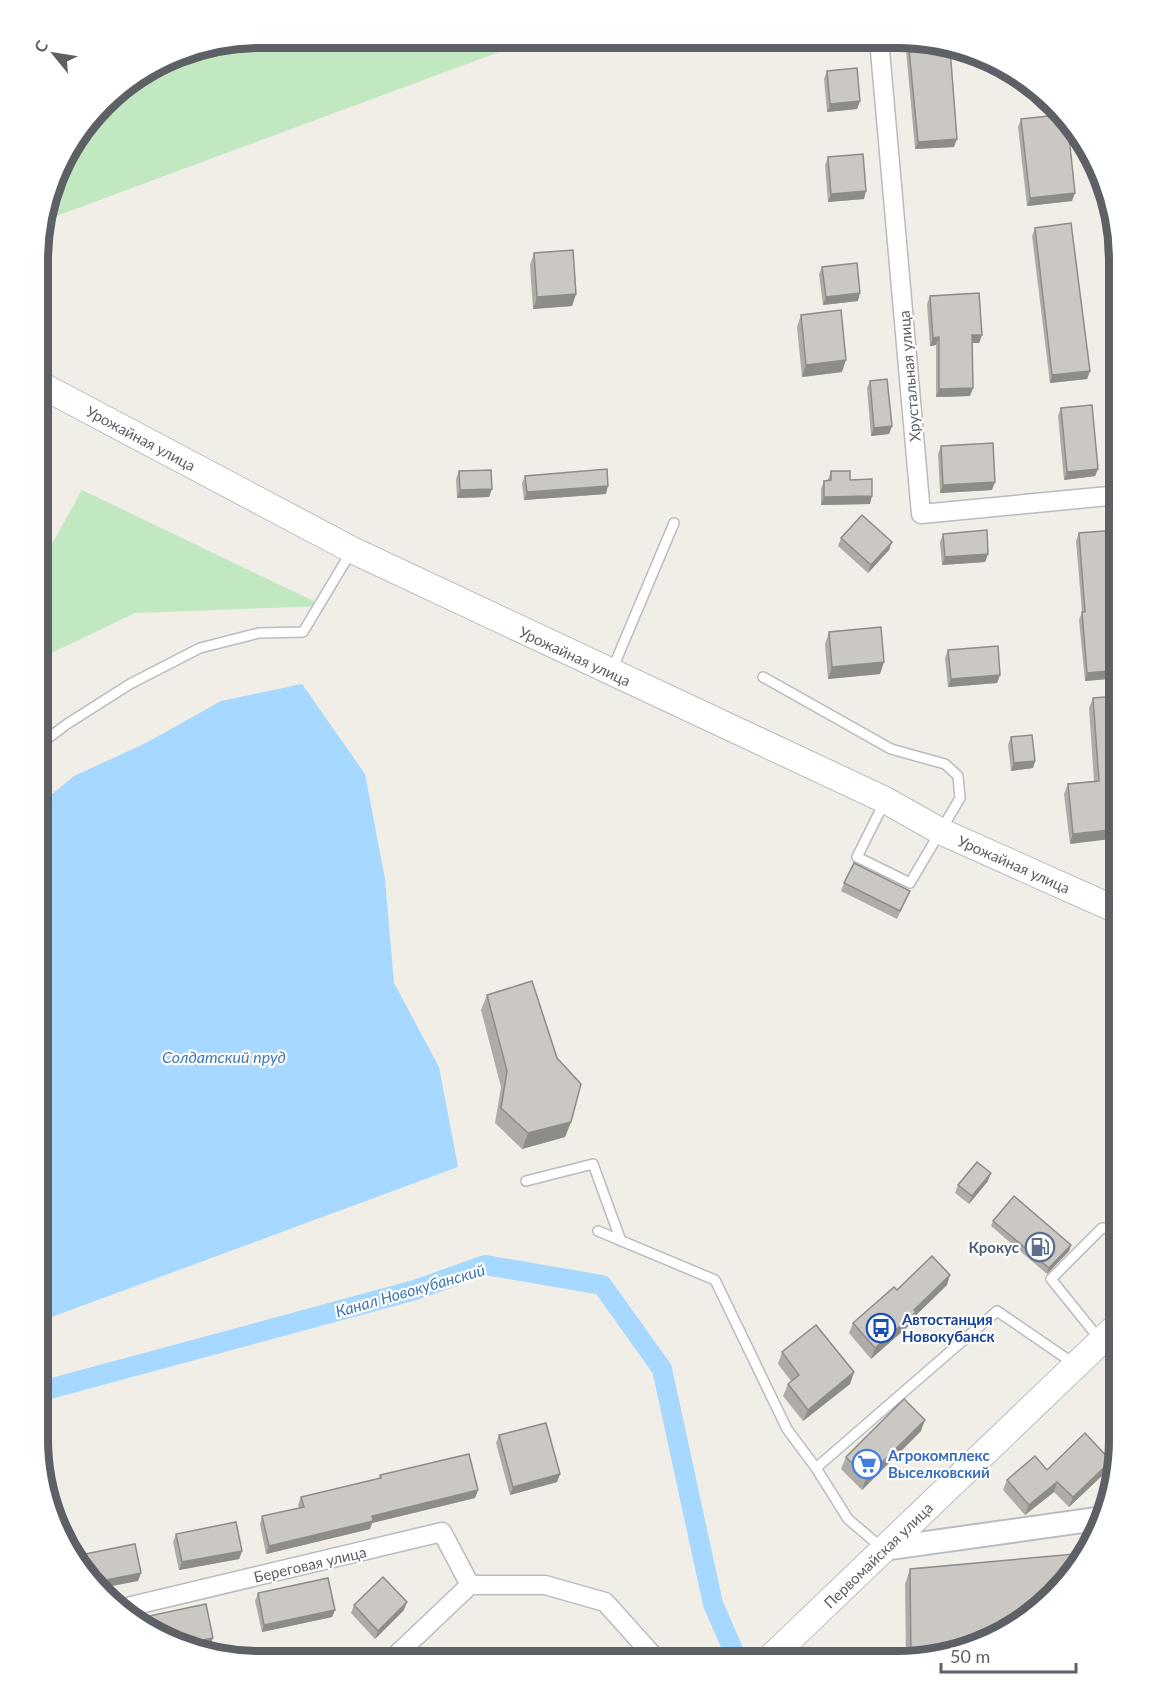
<svg xmlns="http://www.w3.org/2000/svg" width="1157" height="1699" font-family="Lato,sans-serif">
  <style>
    .green { fill: #c2e8c2 }
    .water { fill: #a7d8ff }
    .lines { fill: none; stroke-linecap: round; stroke-linejoin: round }
    .canal { stroke: #a7d8ff; stroke-width: 20 }
    .service-casing { stroke: #b8bbc0; stroke-width: 12 }
    .minor-casing { stroke: #b8bbc0; stroke-width: 21 }
    .tertiary-casing { stroke: #b8bbc0; stroke-width: 26 }
    .secondary-casing { stroke: #b9bcc2; stroke-width: 28 }
    .service { stroke: #fff; stroke-width: 9 }
    .minor { stroke: #fff; stroke-width: 18 }
    .tertiary { stroke: #fff; stroke-width: 22 }
    .secondary { stroke: #fff; stroke-width: 26 }
    .wall { fill: #afaca8 }
    .shaded-wall { fill: #8e8c88 }
    .building { fill: #cbc8c3; stroke: #8e8c88; stroke-width: 1.5 }
    .labels { text-anchor: middle; dominant-baseline: central; stroke-width: 4.5; stroke-linejoin: round; paint-order: stroke }
    .street-label { font-size: 15px; fill: #5d6166; stroke: #fff }
    .service-label { font-size: 15px; font-weight: bold; fill: #4e5e75; stroke: #fff; text-anchor: end }
    .transit-label { font-size: 15px; font-weight: bold; fill: #164399; stroke: #fff; text-anchor: start }
    .shop-label { font-size: 15px; font-weight: bold; fill: #366cbe; stroke: #fff; text-anchor: start }
    .water-label { font-size: 16px; font-style: italic; fill: #3f78b5; stroke: #fff }
    .rim { fill: none; stroke: #5d6166; stroke-width: 8 }
  </style>
  <rect width="100%" height="100%" fill="#f0eee6"/>
  <g class="green">
    <polygon points="260,38 537,38 43,221 67,149 114,93 188,49"/>
    <polygon points="82,490 324,606 135,613 39,659 39,567"/>
  </g>
  <polygon class="water" points="302,684 365,774 385,879 394,983 439,1067 458,1167 38,1322 39,805 74,776 146,743 221,701"/>
  <g class="lines">
    <polyline class="canal" points="38,1392 415,1290 485,1265 602,1285 662,1369 713,1604 738,1661"/>
    <g class="service-casing">
      <g id="service">
        <polyline points="612,670 674,523"/>
        <polyline points="763,677 891,749 945,764 958,776 960,798 910,883 857,857 884,803"/>
        <polyline points="39,745 67,724 130,684 200,648 259,633 303,632 351,552"/>
        <polyline points="526,1181 593,1164 621,1241"/>
        <polyline points="598,1231 715,1280 787,1429 816,1468"/>
        <polyline points="1101,1341 1051,1279 1102,1228 1119,1229"/>
        <polyline points="882,1548 848,1519 816,1468 997,1311 1076,1365"/>
      </g>
    </g>
    <g class="minor-casing">
      <g id="minor">
        <polyline points="879,39 921,514 1119,495"/>
        <polyline points="119,1609 442,1532 470,1585"/>
        <polyline points="391,1660 470,1585 545,1585 605,1602 658,1661"/>
      </g>
    </g>
    <g class="tertiary-casing">
      <g id="tertiary">
        <polyline points="1117,249 1119,268"/>
        <polyline points="883,1549 1104,1518"/>
      </g>
    </g>
    <g class="secondary-casing">
      <g id="secondary">
        <polyline points="39,384 352,550 885,800 940,831 1119,911"/>
        <polyline points="767,1661 1119,1324"/>
      </g>
    </g>
    <use href="#service" class="service"/>
    <use href="#minor" class="minor"/>
    <use href="#tertiary" class="tertiary"/>
    <use href="#secondary" class="secondary"/>
  </g>
  <g class="wall">
    <polygon points="824,39 854,39 852,48 824,49"/>
    <polygon points="905,39 926,39 954,147 915,149"/>
    <polygon points="827,71 860,101 857,109 827,112 824,79"/>
    <polygon points="1017,77 1032,83 1036,88 1019,90"/>
    <polygon points="1021,119 1072,201 1027,206 1018,127"/>
    <polygon points="828,157 864,199 828,202 825,165"/>
    <polygon points="1035,228 1090,371 1087,379 1050,383 1032,236"/>
    <polygon points="534,253 576,294 572,306 533,309 530,265"/>
    <polygon points="822,267 858,301 823,305 819,274"/>
    <polygon points="930,296 982,335 979,343 972,343 973,388 970,396 936,397 936,345 930,346 927,304"/>
    <polygon points="801,315 842,372 802,377 797,327"/>
    <polygon points="870,381 892,426 889,434 871,436 867,388"/>
    <polygon points="1061,408 1098,469 1095,476 1064,480 1058,416"/>
    <polygon points="941,446 992,490 940,493 938,454"/>
    <polygon points="459,471 489,497 457,498 456,479"/>
    <polygon points="831,471 850,480 870,504 821,505 821,489 824,481 828,480"/>
    <polygon points="525,476 606,494 524,500 522,483"/>
    <polygon points="1079,533 1119,678 1085,681 1079,620 1082,612 1076,541"/>
    <polygon points="943,534 988,554 985,562 942,565 940,542"/>
    <polygon points="841,538 892,542 889,550 868,573 838,546"/>
    <polygon points="829,632 880,674 828,679 825,644"/>
    <polygon points="948,650 1000,675 997,683 948,687 945,658"/>
    <polygon points="1119,696 1119,773 1117,773 1070,844 1064,794 1068,784 1094,781 1089,708 1093,698"/>
    <polygon points="1011,737 1035,761 1033,768 1011,771 1008,745"/>
    <polygon points="844,883 910,891 897,919 841,891"/>
    <polygon points="487,995 571,1122 565,1137 522,1149 495,1123 501,1087 481,1010"/>
    <polygon points="1119,1113 1119,1123 1116,1121"/>
    <polygon points="988,1181 969,1204 955,1193 958,1185"/>
    <polygon points="993,1221 1071,1245 1069,1251 1047,1274 991,1226"/>
    <polygon points="947,1285 915,1316 913,1322 871,1359 849,1333 853,1323 897,1290"/>
    <polygon points="782,1352 854,1372 850,1384 803,1421 783,1396 788,1384 791,1381 778,1364"/>
    <polygon points="921,1431 862,1490 841,1469 846,1457"/>
    <polygon points="499,1435 560,1474 557,1482 510,1495 496,1443"/>
    <polygon points="1111,1461 1107,1471 1069,1507 1054,1492 1025,1515 1003,1490 1007,1480 1047,1470"/>
    <polygon points="380,1475 478,1490 475,1498 372,1523 370,1529 266,1554 260,1524 262,1516 299,1508 298,1505 301,1497 379,1478"/>
    <polygon points="176,1534 242,1551 239,1559 179,1570 173,1542"/>
    <polygon points="910,1569 995,1639 906,1660 905,1584"/>
    <polygon points="258,1593 335,1610 332,1617 262,1632 255,1601"/>
    <polygon points="354,1605 404,1610 375,1639 351,1613"/>
  </g>
  <g class="shaded-wall">
    <polygon points="854,40 852,48 824,49 827,41"/>
    <polygon points="1028,81 1032,83 1036,88 1019,90 1022,82"/>
    <polygon points="860,101 857,109 827,112 830,104"/>
    <polygon points="957,139 954,147 915,149 918,142"/>
    <polygon points="866,191 864,199 828,202 831,194"/>
    <polygon points="1075,193 1072,201 1027,206 1030,198"/>
    <polygon points="860,293 858,301 823,305 826,297"/>
    <polygon points="576,294 572,306 533,309 537,297"/>
    <polygon points="972,335 982,335 979,343 969,343"/>
    <polygon points="939,337 936,345 930,346 933,338"/>
    <polygon points="846,360 842,372 802,377 806,365"/>
    <polygon points="1090,371 1087,379 1050,383 1052,375"/>
    <polygon points="973,388 970,396 936,397 939,389"/>
    <polygon points="892,426 889,434 871,436 874,428"/>
    <polygon points="1098,469 1095,476 1064,480 1067,472"/>
    <polygon points="995,482 992,490 940,493 943,485"/>
    <polygon points="608,486 606,494 524,500 527,492"/>
    <polygon points="492,489 489,497 457,498 460,490"/>
    <polygon points="872,496 870,504 821,505 824,497"/>
    <polygon points="892,542 889,550 868,573 871,565"/>
    <polygon points="988,554 985,562 942,565 945,557"/>
    <polygon points="884,662 880,674 828,679 832,667"/>
    <polygon points="1119,670 1119,678 1085,681 1087,673"/>
    <polygon points="1000,675 997,683 948,687 951,679"/>
    <polygon points="1035,761 1033,768 1011,771 1014,763"/>
    <polygon points="1119,763 1119,773 1112,774 1116,764"/>
    <polygon points="1119,829 1119,838 1070,844 1073,834"/>
    <polygon points="571,1122 565,1137 522,1149 528,1133"/>
    <polygon points="991,1173 988,1181 969,1204 972,1196"/>
    <polygon points="1071,1245 1069,1251 1047,1274 1049,1268"/>
    <polygon points="950,1275 947,1285 915,1316 913,1322 871,1359 875,1348"/>
    <polygon points="854,1372 850,1384 803,1421 808,1410"/>
    <polygon points="925,1420 921,1431 862,1490 866,1478"/>
    <polygon points="1111,1461 1107,1471 1069,1507 1073,1497"/>
    <polygon points="560,1474 557,1482 510,1495 513,1487"/>
    <polygon points="1057,1482 1054,1492 1025,1515 1029,1505"/>
    <polygon points="478,1490 475,1498 372,1523 370,1529 266,1554 269,1546 372,1516"/>
    <polygon points="242,1551 239,1559 179,1570 182,1562"/>
    <polygon points="141,1573 138,1581 97,1589 91,1583"/>
    <polygon points="407,1602 404,1610 375,1639 378,1631"/>
    <polygon points="335,1610 332,1617 262,1632 264,1625"/>
    <polygon points="213,1638 210,1646 200,1648 187,1643"/>
  </g>
  <g class="building">
    <polygon points="827,39 854,39 854,40 827,41"/>
    <polygon points="908,39 926,39 950,49 957,139 918,142"/>
    <polygon points="857,68 860,101 830,104 827,71"/>
    <polygon points="1058,115 1068,127 1075,193 1030,198 1021,119"/>
    <polygon points="863,154 866,191 831,194 828,157"/>
    <polygon points="1071,223 1090,371 1052,375 1035,228"/>
    <polygon points="573,250 576,294 537,297 534,253"/>
    <polygon points="857,263 860,293 826,297 822,267"/>
    <polygon points="979,293 982,335 972,335 973,388 939,389 939,337 933,338 930,296"/>
    <polygon points="841,310 846,360 806,365 801,315"/>
    <polygon points="887,379 892,426 874,428 870,381"/>
    <polygon points="1092,405 1098,469 1067,472 1061,408"/>
    <polygon points="993,443 995,482 943,485 941,446"/>
    <polygon points="607,469 608,486 527,492 525,476"/>
    <polygon points="491,470 492,489 460,490 459,471"/>
    <polygon points="831,471 850,471 850,480 872,479 872,496 824,497 824,481 831,480"/>
    <polygon points="862,515 892,542 871,565 841,538"/>
    <polygon points="987,530 988,554 945,557 943,534"/>
    <polygon points="1116,530 1119,578 1119,670 1087,673 1082,612 1085,612 1079,533"/>
    <polygon points="881,627 884,662 832,667 829,632"/>
    <polygon points="998,646 1000,675 951,679 948,650"/>
    <polygon points="1119,696 1119,763 1116,764 1119,794 1119,829 1073,834 1068,784 1099,781 1093,698"/>
    <polygon points="1032,735 1035,761 1014,763 1011,737"/>
    <polygon points="854,863 910,891 900,911 844,883"/>
    <polygon points="532,981 557,1058 581,1084 571,1122 528,1133 501,1108 507,1071 487,995"/>
    <polygon points="977,1162 991,1173 972,1196 958,1185"/>
    <polygon points="1014,1196 1071,1245 1049,1268 993,1221"/>
    <polygon points="932,1256 950,1275 914,1310 916,1312 875,1348 853,1323 894,1287 897,1290"/>
    <polygon points="816,1325 854,1372 808,1410 788,1384 799,1375 782,1352"/>
    <polygon points="904,1399 925,1420 866,1478 846,1457"/>
    <polygon points="546,1423 560,1474 513,1487 499,1435"/>
    <polygon points="1085,1433 1111,1461 1073,1497 1057,1482 1029,1505 1007,1480 1035,1456 1047,1470"/>
    <polygon points="469,1454 478,1490 372,1516 373,1521 269,1546 262,1516 304,1507 301,1497 381,1478 380,1475"/>
    <polygon points="236,1522 242,1551 182,1562 176,1534"/>
    <polygon points="135,1544 141,1573 91,1583 76,1561 75,1556"/>
    <polygon points="1086,1553 1082,1563 1043,1606 995,1639 911,1658 910,1569"/>
    <polygon points="383,1577 407,1602 378,1631 354,1605"/>
    <polygon points="328,1578 335,1610 264,1625 258,1593"/>
    <polygon points="206,1604 213,1638 187,1643 135,1623 135,1619"/>
    <polygon points="439,1653 447,1660 432,1660"/>
  </g>
  <defs>
    <g id="fuel-ring" transform="scale(1.5)"><circle r="9.5" fill="#fff" stroke="#5c6f8a" stroke-width="1.5"/><path d="M-5.5-6h7V0h2V4h1.3V-2.5L3-4.5l.8-.8L6-3V5H2.5V1h-1V6h-7ZM-4.2-4.7v3.2H.2V-4.7Z" fill="#5c6f8a"/></g>
    <g id="bus-ring" transform="scale(1.5)"><circle r="9.5" fill="#fff" stroke="#1a4fb4" stroke-width="1.5"/><path d="M-5-6H5V4H4V6H2V4H-2V6H-4V4H-5ZM-3.5-4V0h7V-4ZM-3.5 1.2v1.5H-2V1.2ZM2 1.2v1.5H3.5V1.2Z" fill="#1a4fb4"/></g>
    <g id="supermarket-ring" transform="scale(1.5)"><circle r="9.5" fill="#fff" stroke="#3f7fe0" stroke-width="1.5"/><path d="M-6-5.5h2.5l.6 2H6L4.5 2H-2.5L-4.4-4H-6ZM-1.5 3.2a1.3 1.3 0 1 0 .1 0ZM3 3.2a1.3 1.3 0 1 0 .1 0Z" fill="#3f7fe0"/></g>
  </defs>
  <g fill-rule="evenodd">
    <use href="#fuel-ring" x="1040" y="1247"/>
    <use href="#bus-ring" x="881" y="1328"/>
    <use href="#supermarket-ring" x="867" y="1464"/>
  </g>
  <g class="labels">
    <g class="street-label">
      <text transform="translate(909 376) rotate(-95)">Хрустальная улица</text>
      <text transform="translate(141 438) rotate(28)">Урожайная улица</text>
      <text transform="translate(575 656) rotate(25)">Урожайная улица</text>
      <text transform="translate(1014 864) rotate(24)">Урожайная улица</text>
      <text transform="translate(878 1555) rotate(-44)">Первомайская улица</text>
      <text transform="translate(310 1564) rotate(-13)">Береговая улица</text>
    </g>
    <g class="service-label">
      <text x="1019" y="1247">Крокус</text>
    </g>
    <g class="transit-label">
      <text x="902" y="1319">Автостанция<tspan x="902" dy="17">Новокубанск</tspan></text>
    </g>
    <g class="shop-label">
      <text x="888" y="1455">Агрокомплекс<tspan x="888" dy="17">Выселковский</tspan></text>
    </g>
    <g class="water-label">
      <text x="224" y="1056">Солдатский пруд</text>
      <text transform="translate(410 1290) rotate(-16)">Канал Новокубанский</text>
    </g>
  </g>
  <path d="M0 0H1157V1699H0ZM260 48H897A212 212 0 0 1 1109 260V1439A212 212 0 0 1 897 1651H260A212 212 0 0 1 48 1439V260A212 212 0 0 1 260 48Z" fill="#fff" fill-rule="evenodd"/>
  <path class="rim" d="M260 48H897A212 212 0 0 1 1109 260V1439A212 212 0 0 1 897 1651H260A212 212 0 0 1 48 1439V260A212 212 0 0 1 260 48Z"/>
  <g transform="translate(54 54) rotate(300)" stroke="#ffffff" stroke-width="4.5" paint-order="stroke">
  <path d="M0-4.5L10 22L0 15L-10 22Z" fill="#5d6166"/>
  <text y="-9" font-size="16" font-weight="bold" text-anchor="middle" fill="#5d6166">С</text>
  </g>
  <path d="M941 1663v9h135v-9" fill="none" stroke="#5d6166" stroke-width="3"/>
  <text x="950" y="1663" font-size="18" fill="#5d6166" stroke="#ffffff" stroke-width="4.5" paint-order="stroke">50 m</text>
</svg>
